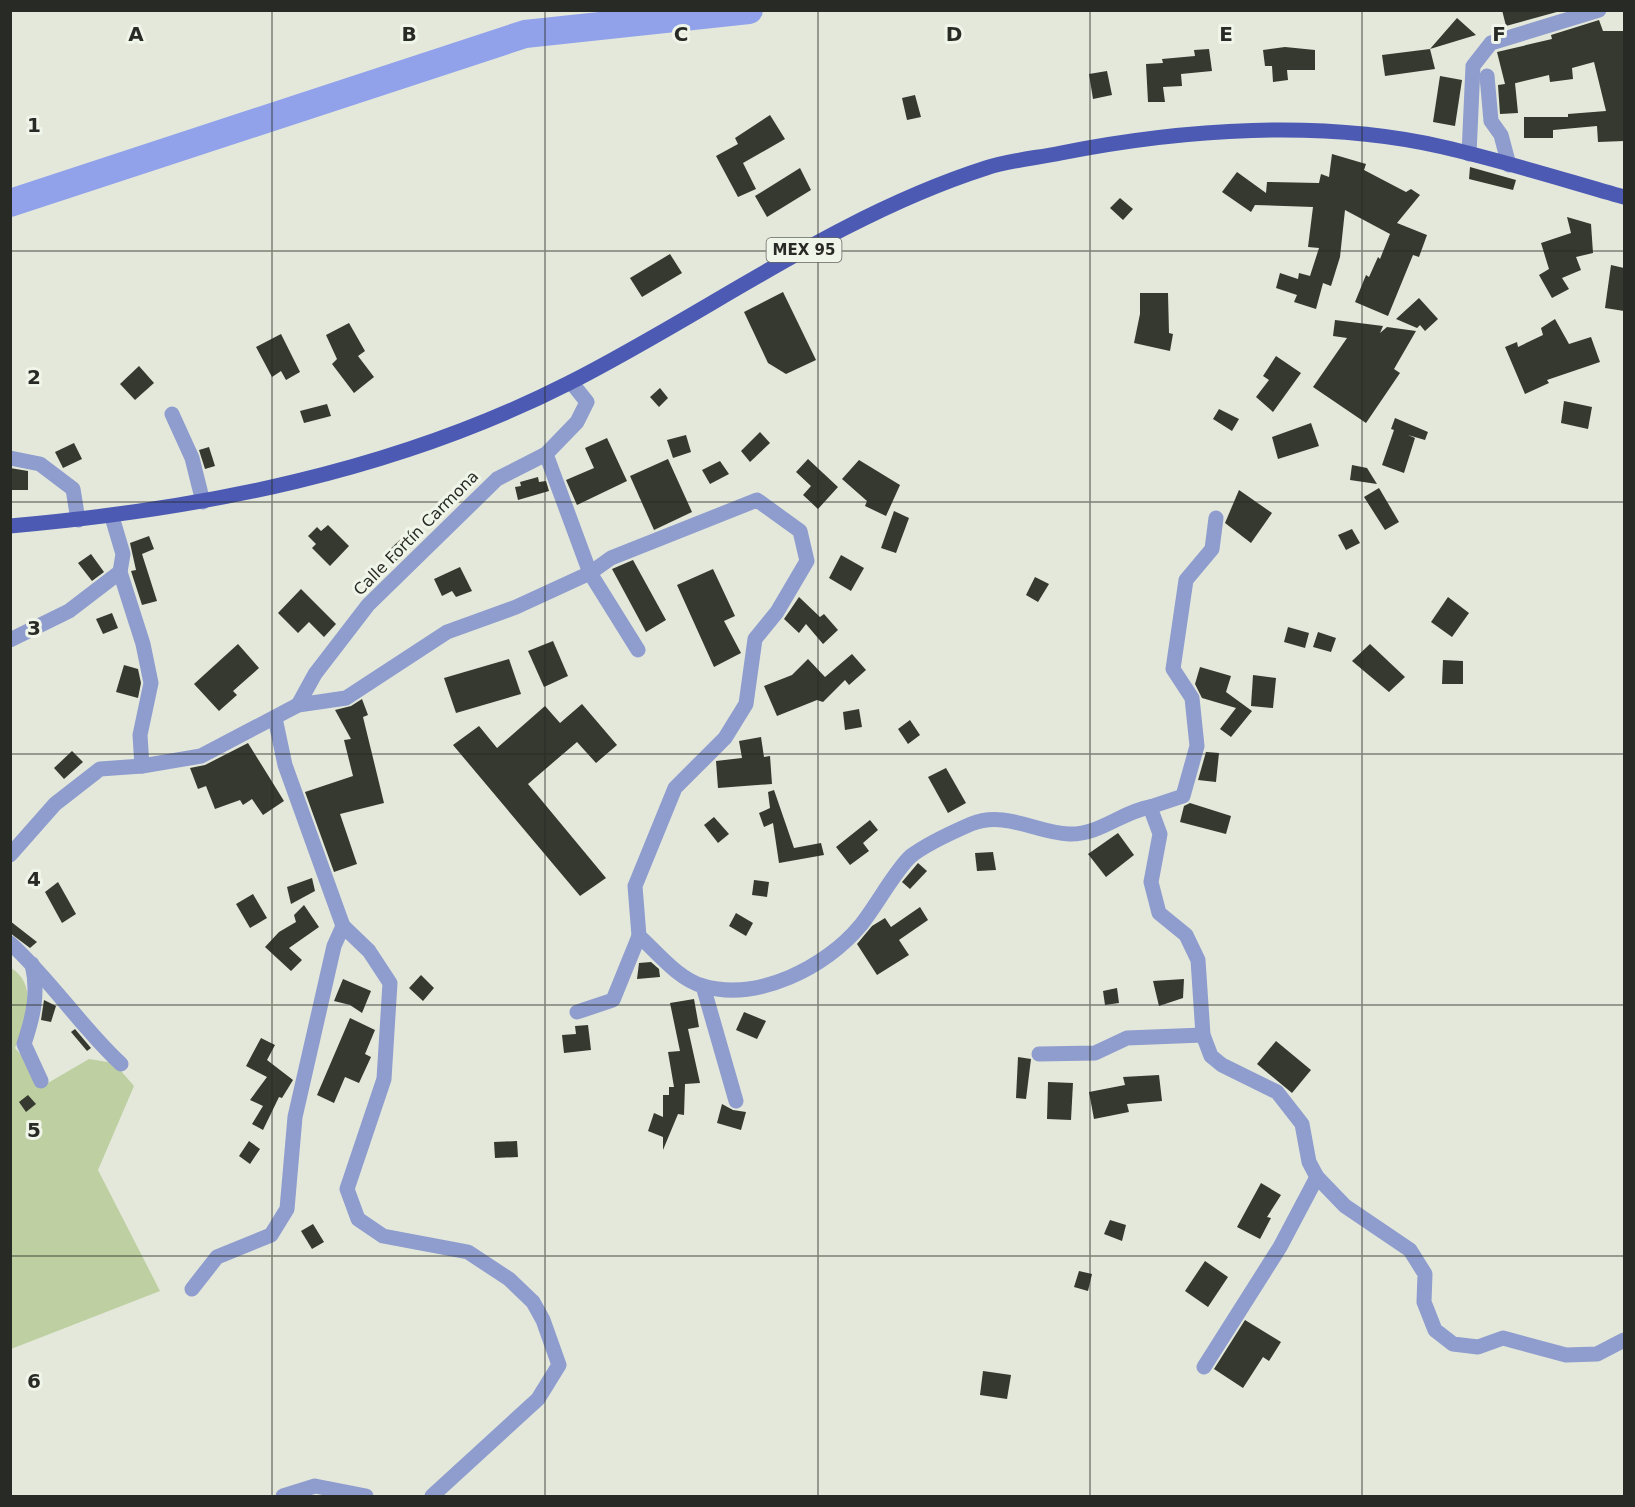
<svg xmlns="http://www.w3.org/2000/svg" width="1635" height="1507" font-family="'DejaVu Sans',sans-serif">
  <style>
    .green { fill: #becfa1 }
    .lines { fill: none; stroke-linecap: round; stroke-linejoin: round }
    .river { stroke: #91a2eb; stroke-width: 28 }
    .building { fill: #35392f }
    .minor { stroke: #8f9cce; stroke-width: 15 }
    .major { stroke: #4c5ab4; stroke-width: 15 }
    .grid { fill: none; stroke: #282a25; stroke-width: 1.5; stroke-opacity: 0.55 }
    .labels { text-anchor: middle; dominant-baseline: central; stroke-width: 6; stroke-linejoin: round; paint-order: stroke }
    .shield { fill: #f0f5e9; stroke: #646760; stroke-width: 1.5 }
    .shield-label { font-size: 15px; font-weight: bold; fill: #282a25 }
    .street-label { font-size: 16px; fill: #282a25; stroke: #f0f5e9 }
    .grid-label { font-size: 20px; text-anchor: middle; font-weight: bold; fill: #282a25; stroke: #f0f5e9; stroke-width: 6; stroke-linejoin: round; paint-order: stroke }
  </style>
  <rect width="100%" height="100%" fill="#e3e8db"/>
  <path class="green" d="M11,968C39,985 26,1023 15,1048L30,1065L41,1087L89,1059L114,1063L134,1086L98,1170L160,1291L11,1349Z"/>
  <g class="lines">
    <polyline class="river" points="10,203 525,34 749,10"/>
  </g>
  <g class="building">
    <polygon points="1502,10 1564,10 1506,26"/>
    <polygon points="1457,18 1476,35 1430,49 1435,69 1385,76 1382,55 1430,49"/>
    <polygon points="1599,20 1603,31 1624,31 1624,141 1598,142 1597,126 1553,130 1553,138 1524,138 1524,117 1568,117 1568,114 1606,111 1594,62 1572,68 1573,79 1550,82 1549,75 1512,84 1515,83 1518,113 1500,114 1498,85 1505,84 1497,52 1552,39 1551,35"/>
    <polygon points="1285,47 1315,50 1315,70 1287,70 1288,80 1273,82 1272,66 1265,66 1263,50"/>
    <polygon points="1209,49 1212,71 1181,74 1182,86 1163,87 1165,102 1148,102 1146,64 1163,63 1162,59 1195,56 1194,50"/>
    <polygon points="1107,71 1112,95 1093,99 1089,74"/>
    <polygon points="1440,76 1462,80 1455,126 1433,122"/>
    <polygon points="915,95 921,117 907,120 902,98"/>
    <polygon points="770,115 785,139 743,163 756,189 738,197 716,156 738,144 735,138"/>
    <polygon points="1332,154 1366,164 1364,170 1406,192 1411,189 1420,195 1397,223 1427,235 1419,257 1413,255 1388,316 1355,302 1366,275 1369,277 1378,257 1380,259 1390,234 1345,210 1340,257 1331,286 1323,283 1316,309 1294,302 1297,295 1276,288 1280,273 1298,279 1299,273 1310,276 1319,248 1308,247 1313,207 1255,205 1251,212 1222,192 1237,172 1266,193 1267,182 1319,183 1321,174 1329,177"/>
    <polygon points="1470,167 1516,180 1513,190 1469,179"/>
    <polygon points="800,168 811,190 767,217 755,196"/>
    <polygon points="1120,198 1133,209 1123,220 1110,208"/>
    <polygon points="1567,217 1591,224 1593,253 1576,257 1581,270 1562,278 1569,289 1552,298 1539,275 1549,269 1541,243 1571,233"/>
    <polygon points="670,254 682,273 642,297 630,278"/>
    <polygon points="1611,265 1624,268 1624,311 1605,308"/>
    <polygon points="783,292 816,360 786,374 768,363 744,312"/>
    <polygon points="1140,293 1168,293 1169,333 1173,334 1170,351 1134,343 1140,314"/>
    <polygon points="1419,298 1438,319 1425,331 1420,325 1417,328 1396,319"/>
    <polygon points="1555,319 1569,344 1591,337 1600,362 1547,380 1549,383 1525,394 1505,347 1517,342 1518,347 1543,335 1541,328"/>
    <polygon points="1335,320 1383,326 1380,333 1387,327 1416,331 1394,369 1400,373 1366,423 1313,387 1347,338 1333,336"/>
    <polygon points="349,323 365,351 358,356 374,377 354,393 332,364 337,359 326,335"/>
    <polygon points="281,334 300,372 286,380 281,371 272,377 256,347"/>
    <polygon points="1276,356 1301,373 1273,412 1256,397 1269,380 1263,376"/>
    <polygon points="139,366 154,383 135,400 120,384"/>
    <polygon points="660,388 668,398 659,407 650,397"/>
    <polygon points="1564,401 1592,407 1588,429 1561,423"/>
    <polygon points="327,404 331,416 304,423 300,411"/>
    <polygon points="1219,409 1239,419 1232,431 1213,419"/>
    <polygon points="1395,418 1428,432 1425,440 1408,435 1415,438 1404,473 1382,465 1394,430 1391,429"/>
    <polygon points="1311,423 1319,446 1278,459 1272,437"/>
    <polygon points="760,432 770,443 750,462 741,451"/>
    <polygon points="686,435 691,452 673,458 667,440"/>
    <polygon points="607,438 627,481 577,505 566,480 594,468 585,448"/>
    <polygon points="74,443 82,459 63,468 55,452"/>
    <polygon points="209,447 215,466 205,469 199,450"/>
    <polygon points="668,459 692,512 654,530 630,476"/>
    <polygon points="808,459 838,487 818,509 803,495 811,486 796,472"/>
    <polygon points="859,460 900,485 886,516 865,506 867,501 842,479"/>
    <polygon points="720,461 729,474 710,484 702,470"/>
    <polygon points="1352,465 1367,468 1377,484 1350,480"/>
    <polygon points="10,468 28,471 28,490 10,490"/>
    <polygon points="538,477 539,482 546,481 549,491 518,500 515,487 521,486 520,482"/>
    <polygon points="1379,488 1399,522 1385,530 1364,497"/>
    <polygon points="1239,490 1272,513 1251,543 1225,523"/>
    <polygon points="894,511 909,518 896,553 881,548"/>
    <polygon points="328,525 349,546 330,566 312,548 316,544 308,536 317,527 321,531"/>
    <polygon points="1352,529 1360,543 1346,550 1338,535"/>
    <polygon points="149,536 154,549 142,554 157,601 142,605 131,571 136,570 130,543"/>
    <polygon points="404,536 413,545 393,564 384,555"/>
    <polygon points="91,554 104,572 92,581 78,563"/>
    <polygon points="841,555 864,568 851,591 829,578"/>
    <polygon points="633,560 666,620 646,632 612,569"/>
    <polygon points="460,567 472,591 456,597 452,591 442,596 434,579"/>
    <polygon points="713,569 735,616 724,621 741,653 714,667 677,585"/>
    <polygon points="1035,577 1049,584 1038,602 1026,595"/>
    <polygon points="301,589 336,624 324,637 309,622 298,633 278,613"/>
    <polygon points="799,597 820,617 824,614 838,630 823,644 806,624 799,633 784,619"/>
    <polygon points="1448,597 1469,613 1452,637 1431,622"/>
    <polygon points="112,613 118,628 103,634 96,619"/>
    <polygon points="1288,627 1309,633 1305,648 1284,642"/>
    <polygon points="1318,632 1336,638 1331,652 1313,647"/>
    <polygon points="553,641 568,676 544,687 528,651"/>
    <polygon points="238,644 259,668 233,691 237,695 219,711 194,684"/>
    <polygon points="1370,644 1405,677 1389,692 1352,661"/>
    <polygon points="852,654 866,670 849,685 845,680 823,702 817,700 777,716 764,686 792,675 808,659 825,677"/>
    <polygon points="509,659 521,694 456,713 444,678"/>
    <polygon points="1443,660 1463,661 1463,684 1442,684"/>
    <polygon points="124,665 138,669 141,683 138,698 116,692"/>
    <polygon points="1200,667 1231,676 1226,692 1252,711 1231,737 1220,729 1236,708 1202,698 1195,684"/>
    <polygon points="1253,675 1276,678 1273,708 1251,706"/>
    <polygon points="362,699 368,715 363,717 384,803 340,814 357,864 334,872 305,792 353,776 344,740 351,739 335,710 351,706"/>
    <polygon points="582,704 617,745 596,763 577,742 528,784 606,878 580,896 453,745 479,726 497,748 545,706 560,723"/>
    <polygon points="859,709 862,727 845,730 843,712"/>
    <polygon points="910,720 920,735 908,744 898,729"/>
    <polygon points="761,737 764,757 770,756 772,784 718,788 716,761 742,758 739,741"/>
    <polygon points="248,743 284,801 263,815 252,799 243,805 240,800 215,809 206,786 198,789 190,768 205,765"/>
    <polygon points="72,751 83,762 64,779 54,768"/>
    <polygon points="1206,752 1219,753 1216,782 1198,780"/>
    <polygon points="946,768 966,803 948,813 928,777"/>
    <polygon points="774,790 794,848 821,843 824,855 779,863 773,823 764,827 759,813 770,808 768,792"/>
    <polygon points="1190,803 1231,816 1226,834 1180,822 1184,806"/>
    <polygon points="714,817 729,834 718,843 704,825"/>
    <polygon points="870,820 878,830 863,843 869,851 850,865 836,847"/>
    <polygon points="1118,833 1134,855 1106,877 1088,854"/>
    <polygon points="993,852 996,870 977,871 975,853"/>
    <polygon points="918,863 927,871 910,889 902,882"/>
    <polygon points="312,878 315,891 291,904 287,887"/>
    <polygon points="754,880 769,882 767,897 752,895"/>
    <polygon points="58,882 76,914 62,923 45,892"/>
    <polygon points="253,894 267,918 250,928 236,904"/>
    <polygon points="304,905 319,927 289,948 302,960 291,971 265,947 279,932 296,922 294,915"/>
    <polygon points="920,907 928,920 899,940 909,955 877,975 857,944 872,926 885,918 891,927"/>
    <polygon points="736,913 753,923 746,936 729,926"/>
    <polygon points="10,921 37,942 30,948 10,933"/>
    <polygon points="651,962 659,969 660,977 637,979 639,963"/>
    <polygon points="421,975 434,988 423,1001 409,988"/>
    <polygon points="343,979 371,991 362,1013 350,1005 334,1001"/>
    <polygon points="1184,979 1183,998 1159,1006 1153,981"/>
    <polygon points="1117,988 1119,1003 1105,1005 1103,991"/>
    <polygon points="694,999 699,1027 688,1029 700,1083 685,1084 684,1115 678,1114 663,1150 663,1137 648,1131 654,1113 663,1117 663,1095 669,1095 669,1087 674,1087 668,1052 680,1051 670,1003"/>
    <polygon points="44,1000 56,1006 51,1022 41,1020"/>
    <polygon points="744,1012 766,1021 757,1039 736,1030"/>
    <polygon points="350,1018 375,1030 365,1054 371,1057 359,1083 345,1077 334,1103 317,1095"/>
    <polygon points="588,1025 591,1050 564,1053 562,1035 576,1034 575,1026"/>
    <polygon points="75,1029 91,1048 87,1051 71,1032"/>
    <polygon points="261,1038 275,1045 267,1060 293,1080 282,1098 279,1097 263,1130 252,1124 263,1106 250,1100 267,1077 246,1066"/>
    <polygon points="1276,1041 1311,1070 1292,1093 1257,1064"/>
    <polygon points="1018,1057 1031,1059 1026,1099 1016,1098"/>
    <polygon points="1159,1075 1162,1101 1127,1104 1129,1112 1094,1119 1089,1092 1125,1085 1123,1077"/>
    <polygon points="1048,1082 1073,1083 1071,1120 1047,1119"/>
    <polygon points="28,1095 36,1104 26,1112 19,1102"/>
    <polygon points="722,1104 733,1110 746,1112 741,1130 717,1123"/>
    <polygon points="249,1141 260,1149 250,1164 239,1156"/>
    <polygon points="517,1141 518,1157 495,1158 494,1142"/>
    <polygon points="1261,1183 1281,1195 1267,1217 1271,1218 1260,1239 1237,1227"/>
    <polygon points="1110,1220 1126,1225 1122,1241 1104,1234"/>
    <polygon points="313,1224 324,1242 312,1249 301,1231"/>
    <polygon points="1205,1261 1228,1277 1208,1307 1185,1291"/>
    <polygon points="1079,1271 1092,1274 1088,1291 1074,1287"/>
    <polygon points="1245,1320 1281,1342 1269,1361 1263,1357 1243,1388 1214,1369"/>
    <polygon points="983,1371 1011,1375 1007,1399 980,1395"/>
  </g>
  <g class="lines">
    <g class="minor">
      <polyline points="1487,76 1491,121 1501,135 1509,165"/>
      <polyline points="1469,154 1473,66 1491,43 1599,10"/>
      <polyline points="172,414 192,458 203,502"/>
      <polyline points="546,454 590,573 638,650"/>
      <polyline points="10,458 40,464 73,489 78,520"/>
      <polyline points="112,517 123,554 120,572 143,644 151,683 140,735 142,766"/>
      <polyline points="10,640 69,611 120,572"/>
      <polyline points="298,705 315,674 368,605 497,479 546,454 577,422 587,402 571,382"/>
      <polyline points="1150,807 1183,796 1197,746 1192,698 1173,669 1186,580 1212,549 1216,518"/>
      <path d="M10,855L55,804L100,769L142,766L201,756L298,705L346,698L447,632L516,607L590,573L611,558L757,500L800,531L807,561L777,612L755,639L746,704L725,738L675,788L635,886L639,936C658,953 678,979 703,986C758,1002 826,967 860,926C875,908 896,869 911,856C925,845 955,831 971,824C1005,810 1037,833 1069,834C1100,835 1121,812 1150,807L1160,834L1151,882L1159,913L1186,935L1198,960L1203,1035L1211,1056L1222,1065L1277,1092L1302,1124L1309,1162L1317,1177L1345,1206L1410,1250L1425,1274L1424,1302L1435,1330L1453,1344L1478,1347L1503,1338L1566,1355L1597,1354L1624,1340"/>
      <polyline points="343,926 369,951 390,983 384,1079 347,1189 358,1219 383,1236 468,1252 509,1279 533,1302 543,1320 559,1365 538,1399 432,1496"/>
      <path d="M10,943C51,980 81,1027 121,1064"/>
      <path d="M32,964C39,993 33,1017 24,1044L41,1081"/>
      <polyline points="703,986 736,1101"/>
      <polyline points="577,1012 613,1000 639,936"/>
      <polyline points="1039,1054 1095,1053 1127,1038 1203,1035"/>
      <polyline points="192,1289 217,1257 271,1235 287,1209 295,1117 334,946 343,926 285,765 275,718"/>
      <polyline points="1204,1367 1280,1247 1317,1177"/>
      <polyline points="283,1496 315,1486 366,1496"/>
    </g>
    <path class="major" d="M10,526C203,509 396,471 569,383C709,312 836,216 986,168C1010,160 1037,158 1061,153C1182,129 1322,119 1443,147C1504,161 1564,180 1624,197"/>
  </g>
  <path class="grid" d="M272,10V1496M545,10V1496M818,10V1496M1090,10V1496M1362,10V1496M10,251H1624M10,502H1624M10,754H1624M10,1005H1624M10,1256H1624"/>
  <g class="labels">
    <rect class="shield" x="766.5" y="238" width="75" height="24" rx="4.5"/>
    <g class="shield-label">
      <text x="804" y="250">MEX 95</text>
    </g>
    <g class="street-label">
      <text transform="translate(416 533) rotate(-45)">Calle Fortín Carmona</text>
    </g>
  </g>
  <g class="grid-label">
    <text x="136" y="41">A</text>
    <text x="409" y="41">B</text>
    <text x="681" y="41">C</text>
    <text x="954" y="41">D</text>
    <text x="1226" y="41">E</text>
    <text x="1499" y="41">F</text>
    <text x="34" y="132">1</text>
    <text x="34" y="384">2</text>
    <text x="34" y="635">3</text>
    <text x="34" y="886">4</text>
    <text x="34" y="1137">5</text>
    <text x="34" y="1388">6</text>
  </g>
  <rect width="1635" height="1507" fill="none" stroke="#282a25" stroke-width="24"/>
</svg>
